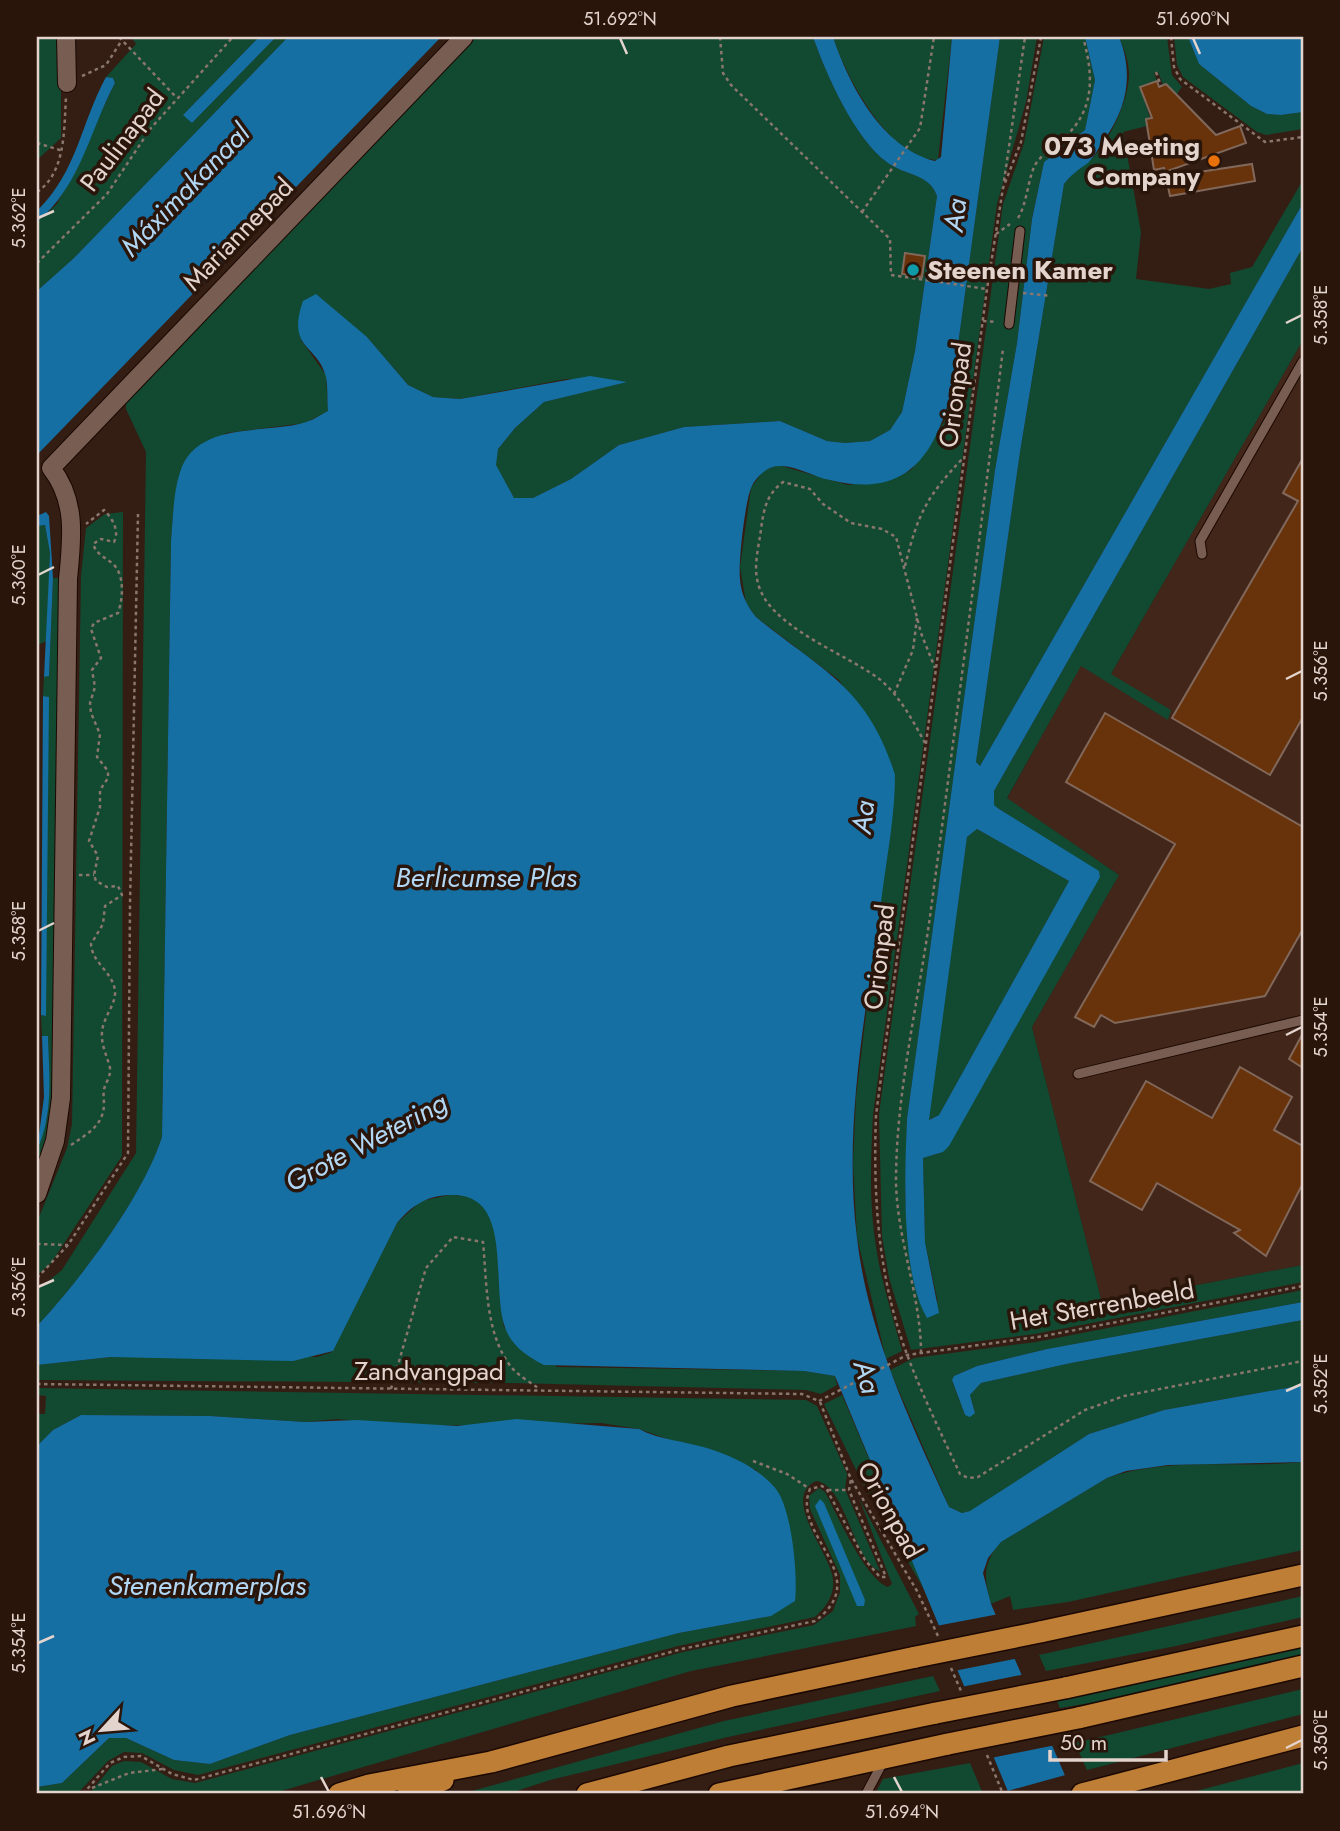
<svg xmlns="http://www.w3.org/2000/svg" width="1340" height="1831" font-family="Jost,sans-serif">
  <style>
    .built { fill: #412619 }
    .green { fill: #124931 }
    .water { fill: #156fa2; fill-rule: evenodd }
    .pier { fill: #341e14 }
    .building { fill: #68330b; stroke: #81685a; stroke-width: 2 }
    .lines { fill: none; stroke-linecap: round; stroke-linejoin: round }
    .service-casing { stroke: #1b0802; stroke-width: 11 }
    .minor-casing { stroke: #1b0802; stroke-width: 20 }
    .motorway-casing { stroke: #1b0802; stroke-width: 24 }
    .path { stroke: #89766d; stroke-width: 2.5; stroke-dasharray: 3.5 3.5; stroke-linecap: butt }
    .service { stroke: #785e52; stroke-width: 9 }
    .minor { stroke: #785e52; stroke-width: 18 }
    .motorway { stroke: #be7e35; stroke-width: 21 }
    .motorway-bridge-casing { stroke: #1b0802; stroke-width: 24; stroke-linecap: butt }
    .motorway-bridge { stroke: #be7e35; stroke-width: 21 }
    .ticks { fill: none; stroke: #e3d4cd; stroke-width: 2.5 }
    .food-dot { fill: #e8710a; stroke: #2a150b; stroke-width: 2.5 }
    .culture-dot { fill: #0f9aa8; stroke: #2a150b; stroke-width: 2.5 }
    .labels { text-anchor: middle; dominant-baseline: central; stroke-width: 7; stroke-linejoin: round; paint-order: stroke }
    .street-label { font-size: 26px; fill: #e3d4cd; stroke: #2a150b }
    .poi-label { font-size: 26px; font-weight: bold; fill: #e3d4cd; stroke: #2a150b; text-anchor: end }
    .water-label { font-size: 28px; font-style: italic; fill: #b1d7f4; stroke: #2a150b }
    .neatline { fill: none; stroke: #e3d4cd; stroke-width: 2.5 }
    .ticks-label { font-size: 18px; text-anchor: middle; fill: #e3d4cd }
  </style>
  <rect width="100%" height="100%" fill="#341e14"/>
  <polygon class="built" points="1303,340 1303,1265 1102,1303 1032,1027 1119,875 1007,799 1081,665 1111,674"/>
  <g class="green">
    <polygon points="37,37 61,37 61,138 37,160"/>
    <polygon points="131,37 259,37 184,114 192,123 276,37 288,37 74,258 37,291 37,222 57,204 115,83 113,78 106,77 136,44"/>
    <path d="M476,37H813C826,74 855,140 888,163C904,175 930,174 937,196L915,351L902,412L890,430L870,441L845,443L827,441L780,421L684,427L619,445L571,479L533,498H514L495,465L498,449L515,428L544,402L625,382L566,379L460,399L433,397L408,385L367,337L301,340L326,375L328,411L305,423L226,433L181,469L174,503L171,541L162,1137C142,1198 81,1279 37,1326V1290L62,1270L136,1153L146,452L126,409V402Z"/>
    <path d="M833,37H952L938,160C889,160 846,77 833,37Z"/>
    <path d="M1000,37H1037L1026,102L997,204L873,1115C871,1156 869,1199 875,1240C880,1278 892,1314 902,1351L886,1359L857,1237L853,1163L856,1097L895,775L839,680L756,617L746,603L740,567L751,488L763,471L778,465L848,485L899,477L912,469L944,422L952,389Z"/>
    <polygon points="1044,37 1085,37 1095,80 1085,130 1044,162 1032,218 1017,343 995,470 907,1119 905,1198 911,1258 938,1303 925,1242 923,1158 943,1152 1100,874 999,809 994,805 994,791 1303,247 1303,340 1111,674 1171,710 1168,720 1081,666 1007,798 1119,875 1032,1027 1102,1303 1303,1265 1303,1282 1035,1334 911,1350 889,1278 882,1236 879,1114 1003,204 1024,143"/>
    <path d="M1119,37H1167L1172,75L1182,87L1176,95L1163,85L1158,72L1154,73L1157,81L1140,87L1150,118L1146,119L1147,126L1123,132L1141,232L1136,279L1209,289L1231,284L1230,273L1252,267L1303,180V203L980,766L976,762L1020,452L1064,184C1072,174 1078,170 1088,162C1108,146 1129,100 1129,74C1129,62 1124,48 1119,37Z"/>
    <polygon points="1174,37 1188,37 1199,64 1251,106 1267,114 1281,115 1303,112 1303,129 1266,135 1257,132 1183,77 1177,65"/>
    <polygon points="123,512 122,1156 51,1263 37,1275 37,1222 67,1148 72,1124 81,576 86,528 105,514"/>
    <polygon points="45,525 50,553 47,641 37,645 37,526"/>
    <polygon points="53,578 62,578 58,1123 37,1179 37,1150 47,1119 49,1097 48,1036 42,1036 41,1015 45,1016 48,697 43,696 44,677 49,676"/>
    <polygon points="977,829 1069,881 939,1115 928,1120 967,837"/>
    <path d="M449,1195C460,1195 471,1195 481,1203C504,1222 497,1297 504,1327L557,1367L804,1371L835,1376L837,1385L821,1394L806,1390L511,1383L37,1380V1365L111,1357H317L332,1352L397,1223L421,1201Z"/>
    <polygon points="1303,1290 1303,1302 1047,1349 977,1366 954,1376 952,1381 965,1415 975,1412 970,1395 981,1383 1071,1363 1303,1320 1303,1385 1164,1410 1089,1434 971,1511 962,1513 949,1507 890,1370 914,1358 1036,1342"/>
    <path d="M37,1388L806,1400L817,1406L847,1474L845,1489L880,1571C852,1561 847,1485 816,1481C780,1498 831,1554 833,1579C835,1595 826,1607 815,1617L678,1646L198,1775L174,1770L142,1753L124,1752L108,1761L77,1794H37V1787L62,1783L109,1738H126L174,1760L210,1764L290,1735L679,1633L771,1616L779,1496L756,1470L639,1429L601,1423L415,1426L337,1419L305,1422L210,1416L81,1415L53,1430L37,1446V1414H45L46,1396L37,1395Z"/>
    <polygon points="842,1395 925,1591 864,1486 824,1404"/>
    <path d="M1303,1462V1550L1068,1602L1013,1610L1010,1596L991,1604C984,1577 982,1564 1001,1542L1107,1478C1171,1456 1238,1469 1303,1462Z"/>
    <path d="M819,1488L825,1492C837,1514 865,1579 888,1587L892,1584L859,1498L919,1614L915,1617L916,1626L691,1671L271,1794H89L112,1766L124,1761L141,1762L172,1779L195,1783L683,1652L814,1625L833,1611L840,1592V1575L810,1509L809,1496Z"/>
    <polygon points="1303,1596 1303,1617 1176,1646 1046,1671 1039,1655"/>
    <polygon points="1303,1647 1303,1657 1115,1699 1060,1708 1057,1701"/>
    <polygon points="933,1676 940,1691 728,1737 550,1780 507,1794 461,1794 724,1721"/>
    <polygon points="1303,1689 1303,1714 1087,1770 1075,1743"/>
    <polygon points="970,1763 983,1794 875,1794 883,1779"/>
    <polygon points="1303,1763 1303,1794 1185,1794"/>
  </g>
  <g class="water">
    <polygon points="259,37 276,37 192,123 183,115"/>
    <polygon points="288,37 441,37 37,455 37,291 74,258"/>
    <path d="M813,37H833C849,85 882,148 935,161L941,157L952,37H1000L952,389C935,456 907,499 830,480C814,477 795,465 779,466C767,466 755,478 751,488C745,503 738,563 740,579C741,594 747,606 756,617C822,671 868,687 895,775C895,810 889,845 884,880C869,997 842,1119 857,1238C868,1333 910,1421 949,1507L962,1513L970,1511L1089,1434L1164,1410L1303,1385V1462L1168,1465L1126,1471L1107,1478L1001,1542L988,1558L983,1573L991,1604L1073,1794H1009L835,1376L804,1371L544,1365C528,1357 513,1347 506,1330C489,1290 516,1194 452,1195C428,1195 412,1205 397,1223L333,1351L293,1361L111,1357L37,1365V1326C81,1279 142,1198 162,1137L171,541C173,518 173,494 180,472C196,421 264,434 303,423C312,421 320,415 328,411C327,401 328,388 326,377C318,344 286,350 303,301L316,294L367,337L408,385L433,397L460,399L590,376L627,382L544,402L515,428L498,449L496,465L514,498H533L571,479L619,445L684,427L780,421L827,441L845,443L870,441L890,430L902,412L915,351L937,196C930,174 904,175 888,163C855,140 826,74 813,37Z"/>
    <path d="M1085,37H1119C1134,74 1127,108 1104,140C1099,147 1094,157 1088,163C1078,170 1072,174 1064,184L1020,452L976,762L980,766L1303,203V247L994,791V805L999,809L1099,871L1100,877L949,1146L943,1152L923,1158L925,1242L939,1313L927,1318C900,1272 905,1172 907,1119L995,470L1017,343L1032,219L1044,162L1085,130L1095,80ZM977,829L1069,881L939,1115L929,1120L967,837Z"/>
    <polygon points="1188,37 1303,37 1303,112 1281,115 1267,114 1251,106 1199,64"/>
    <path d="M106,77L113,78L115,83C89,132 81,185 37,222V211C78,170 80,125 106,77Z"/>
    <polygon points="46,512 49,516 53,578 49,676 44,677 50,553 45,525 37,526 37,516"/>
    <polygon points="43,696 49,697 46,1016 41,1015"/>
    <path d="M42,1036H48C49,1074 54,1114 37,1150L44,1097Z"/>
    <polygon points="1303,1302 1303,1320 1071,1363 981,1383 970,1395 975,1413 970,1417 965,1415 952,1380 954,1376 977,1366 1047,1349"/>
    <path d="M81,1415L210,1416L305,1422L357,1420L457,1426L516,1419L639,1429C660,1440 684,1441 707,1448C732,1456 759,1468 776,1489C792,1510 798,1575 795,1601L771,1616L679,1633L290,1735L210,1764L174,1760L126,1738H109L62,1783L37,1787V1446L53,1430Z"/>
    <polygon points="820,1499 824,1503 865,1600 864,1606 857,1606 815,1506"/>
  </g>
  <g class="pier">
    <polygon points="999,1614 1019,1658 954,1671 936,1626"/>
    <polygon points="1026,1674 1056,1745 991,1758 961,1687"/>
    <polygon points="1069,1774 1076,1794 1004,1792"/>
  </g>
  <g class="building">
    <polygon points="1157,81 1159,87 1166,84 1216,135 1240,126 1246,143 1165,172 1164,168 1154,170 1146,119 1152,118 1140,87"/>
    <polygon points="1252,164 1255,181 1170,196 1166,177"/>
    <polygon points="905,253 925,256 922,277 902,274"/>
    <polygon points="1303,458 1303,717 1270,775 1172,718 1298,501 1283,493"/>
    <polygon points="1105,713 1303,827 1303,929 1265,996 1115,1023 1101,1015 1094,1027 1075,1017 1175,844 1066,782"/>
    <polygon points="1303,1033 1303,1068 1289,1059"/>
    <polygon points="1240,1067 1292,1097 1274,1130 1303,1146 1303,1183 1266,1256 1234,1233 1240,1230 1157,1183 1142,1210 1090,1181 1146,1081 1212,1118"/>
  </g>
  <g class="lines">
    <g class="service-casing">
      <g id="service">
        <polyline points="1009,324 1020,231"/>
        <polyline points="1202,554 1200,541 1303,361"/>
        <polyline points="1078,1074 1303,1020"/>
        <polyline points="866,1794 883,1762"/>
      </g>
    </g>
    <g class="minor-casing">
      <g id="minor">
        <polyline points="66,37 67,83"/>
        <path d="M37,1194L55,1141L61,1098L68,579C72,539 77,501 51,468L464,37"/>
      </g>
    </g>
    <g class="motorway-casing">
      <g id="motorway">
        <polyline points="1040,1632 1303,1575"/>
        <polyline points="1065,1688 1303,1636"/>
        <polyline points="1078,1718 1303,1666"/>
        <polyline points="339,1794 369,1785 491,1762 732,1696 916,1657"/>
        <polyline points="408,1794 443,1780"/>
        <polyline points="587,1794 729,1756 936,1713"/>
        <polyline points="719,1794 948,1744"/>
        <polyline points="1082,1794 1303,1736"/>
      </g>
    </g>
    <g class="path">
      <polyline points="119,37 176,97"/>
      <polyline points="720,37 723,73 731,85 890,239 891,275 987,289"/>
      <path d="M1041,37L1021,142L1003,188L987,289L876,1115C873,1197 878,1279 908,1357C923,1397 942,1435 960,1474L968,1478L978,1477L1085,1410L1124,1396L1303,1361"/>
      <polyline points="1171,37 1174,67 1180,79 1265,142 1303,137"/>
      <polyline points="1156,72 1161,86"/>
      <polyline points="82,76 106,65 122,40"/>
      <polyline points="37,143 63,151"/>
      <polyline points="1004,181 1025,37"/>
      <path d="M37,192C66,173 64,128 66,97"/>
      <polyline points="862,212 920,128 934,37"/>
      <path d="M1018,218C1028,202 1028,174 1037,162C1045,152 1056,145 1065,137C1096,108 1093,74 1083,37"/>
      <polyline points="996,234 1010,224"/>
      <polyline points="37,263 107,194 151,128 233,37"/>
      <polyline points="1023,293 1051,296"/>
      <polyline points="983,321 997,322"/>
      <path d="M905,566C918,513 927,496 964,457"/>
      <polyline points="894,694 913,650 917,618"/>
      <path d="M925,743C913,721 899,694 878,678C844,653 768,626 758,583C753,566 759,546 761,529C764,509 766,495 783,482L810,489L823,504L851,523L882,529L896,537L921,633L935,668"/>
      <polyline points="79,875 94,875"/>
      <path d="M71,1145C87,1134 103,1126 104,1105C104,1099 103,1094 104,1089C106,1082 111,1076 110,1068C107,1055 101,1046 102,1032C103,1017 116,1005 115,991C113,972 92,963 91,944L103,924L105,906L122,895L118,886L107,887L96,881L94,875L98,856L89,841L100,807V790L108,778V771L97,757L100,734L91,713L90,703L95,687L92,670L101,658L91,629L94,623L118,613C123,599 125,575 113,564C105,557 97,555 93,544L101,539L114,542C120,531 112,518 104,510L86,524"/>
      <polyline points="37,1244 68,1245"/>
      <polyline points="37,1278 68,1245 128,1153 130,905 138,514"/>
      <path d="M921,1353C921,1296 897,1240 896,1182C896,1090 919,1000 931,909C956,723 980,536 1003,349"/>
      <polyline points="37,1384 802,1394 819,1401"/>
      <path d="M391,1389L426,1268L453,1237L483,1242C487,1283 485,1335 512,1368C519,1376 530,1382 538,1388"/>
      <polyline points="819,1401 907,1355 1044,1336 1303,1286"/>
      <polyline points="820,1402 851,1479 917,1591 938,1636"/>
      <polyline points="753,1461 787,1474 810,1489"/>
      <polyline points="828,1490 849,1490"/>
      <polyline points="951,1668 961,1691"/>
      <polyline points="987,1755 1003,1794"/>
      <polyline points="92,1788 129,1773 163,1769"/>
      <path d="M83,1794L110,1763L124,1757L141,1756L172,1774L194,1780L682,1649L815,1621C876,1576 790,1535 810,1489L822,1486L827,1490L865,1560L880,1577H886L849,1490L851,1479"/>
    </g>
    <use href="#service" class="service"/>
    <use href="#minor" class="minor"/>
    <use href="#motorway" class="motorway"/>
    <g class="motorway-bridge-casing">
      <g id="motorway-bridge">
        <polyline points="916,1657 1040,1632"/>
        <polyline points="936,1713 1065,1688"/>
        <polyline points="948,1744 1078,1718"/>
      </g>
    </g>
    <use href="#motorway-bridge" class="motorway-bridge"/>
  </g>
  <path class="ticks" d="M620,38L627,54M1193,38L1200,54M38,218L54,211M1286,323L1302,315M38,575L54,567M1286,679L1302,671M38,931L54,923M1286,1035L1302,1027M38,1287L54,1280M1286,1391L1302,1384M38,1643L54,1636M1286,1748L1302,1740M321,1777L329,1792M894,1777L902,1792"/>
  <circle class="food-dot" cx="1214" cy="161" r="7"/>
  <circle class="culture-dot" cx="913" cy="270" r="7"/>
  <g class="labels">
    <g class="street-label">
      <text transform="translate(122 140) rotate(-53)">Paulinapad</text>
      <text transform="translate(238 234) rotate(-46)">Mariannepad</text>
      <text transform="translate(955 395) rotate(-82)">Orionpad</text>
      <text transform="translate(879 957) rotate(-83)">Orionpad</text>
      <text transform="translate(1102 1305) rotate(-10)">Het Sterrenbeeld</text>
      <text x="429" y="1371">Zandvangpad</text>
      <text transform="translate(890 1510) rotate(61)">Orionpad</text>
    </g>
    <g class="poi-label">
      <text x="1200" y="146">073 Meeting<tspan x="1200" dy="30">Company</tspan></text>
      <text x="927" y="270" text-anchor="start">Steenen Kamer</text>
    </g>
    <g class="water-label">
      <text transform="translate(185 190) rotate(-46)">Máximakanaal</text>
      <text transform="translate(955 215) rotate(-83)">Aa</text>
      <text transform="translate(863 817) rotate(-83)">Aa</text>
      <text x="486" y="877">Berlicumse Plas</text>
      <text transform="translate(366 1142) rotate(-28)">Grote Wetering</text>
      <text transform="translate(867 1377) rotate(74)">Aa</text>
      <text x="207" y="1585">Stenenkamerplas</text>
    </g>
  </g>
  <rect width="1340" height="1831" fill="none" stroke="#2a150b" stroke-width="77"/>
  <g transform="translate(102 1730) rotate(244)" stroke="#2a150b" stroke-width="5" paint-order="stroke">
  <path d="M0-5L12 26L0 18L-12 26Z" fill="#e3d4cd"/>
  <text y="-10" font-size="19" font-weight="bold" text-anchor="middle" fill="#e3d4cd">N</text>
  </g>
  <path d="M1050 1750v10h116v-10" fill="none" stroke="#e3d4cd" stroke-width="3.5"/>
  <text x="1060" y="1750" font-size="21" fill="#e3d4cd" stroke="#2a150b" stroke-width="5" paint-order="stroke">50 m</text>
  <rect x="38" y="38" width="1264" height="1754" class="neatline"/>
  <g class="ticks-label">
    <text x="620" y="25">51.692°N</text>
    <text x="1193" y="25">51.690°N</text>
    <text transform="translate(19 218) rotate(-90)" y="6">5.362°E</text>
    <text transform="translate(1321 315) rotate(-90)" y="6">5.358°E</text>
    <text transform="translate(19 575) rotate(-90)" y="6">5.360°E</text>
    <text transform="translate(1321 671) rotate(-90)" y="6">5.356°E</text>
    <text transform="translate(19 931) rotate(-90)" y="6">5.358°E</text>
    <text transform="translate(1321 1027) rotate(-90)" y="6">5.354°E</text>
    <text transform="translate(19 1287) rotate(-90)" y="6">5.356°E</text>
    <text transform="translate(1321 1384) rotate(-90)" y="6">5.352°E</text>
    <text transform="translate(19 1643) rotate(-90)" y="6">5.354°E</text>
    <text transform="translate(1321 1740) rotate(-90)" y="6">5.350°E</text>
    <text x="329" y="1818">51.696°N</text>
    <text x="902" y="1818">51.694°N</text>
  </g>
</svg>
